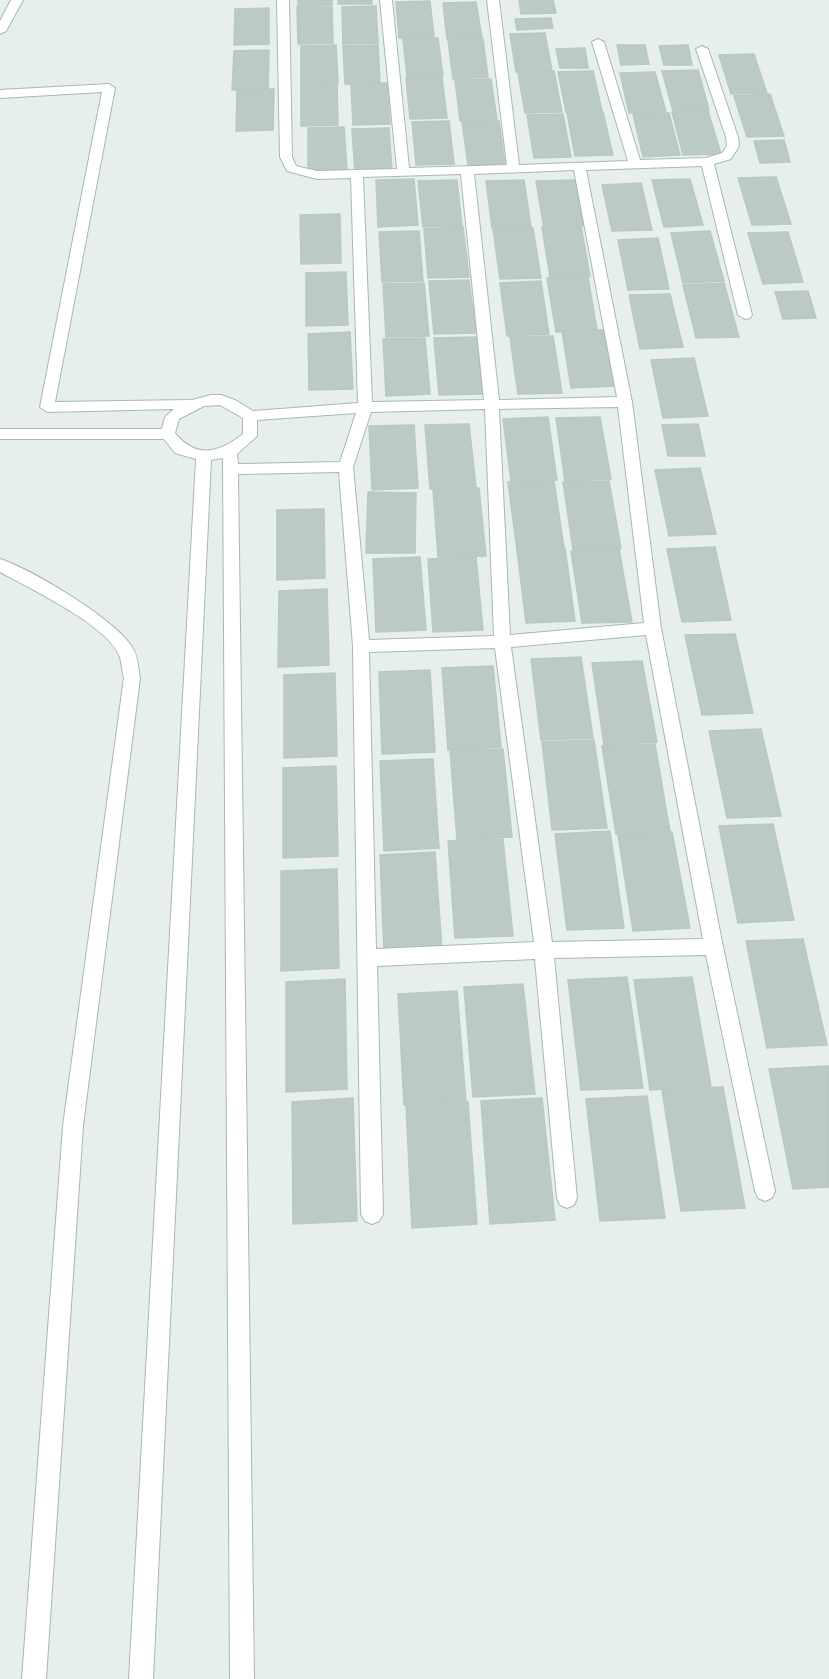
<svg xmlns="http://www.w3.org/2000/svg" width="829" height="1679" font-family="Manrope,sans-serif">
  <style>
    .building { fill: #bbcac4; stroke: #b8c9c2; stroke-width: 1.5 }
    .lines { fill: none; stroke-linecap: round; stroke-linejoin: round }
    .minor-casing { stroke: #a8b8b2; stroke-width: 2 }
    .minor { fill: #fff; fill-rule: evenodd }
  </style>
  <rect width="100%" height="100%" fill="#e6efeb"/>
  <g class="building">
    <polygon points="298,0 332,0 332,5 298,6"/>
    <rect x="338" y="0" width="34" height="4"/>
    <polygon points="519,0 553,0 556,13 521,14"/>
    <polygon points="430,1 434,37 399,38 396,2"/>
    <polygon points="476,2 482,38 447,39 443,3"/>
    <polygon points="376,6 378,43 343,44 342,7"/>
    <polygon points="297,7 332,7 333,43 298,44"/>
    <polygon points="269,8 269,44 234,45 235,9"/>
    <polygon points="551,18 553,28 517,30 515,19"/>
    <polygon points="545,33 552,71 516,72 510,34"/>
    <polygon points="438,38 443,76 407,77 403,39"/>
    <polygon points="483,39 488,77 453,79 448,40"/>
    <polygon points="336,45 338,84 301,85 301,46"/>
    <polygon points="378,45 380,83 345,84 343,46"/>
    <polygon points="617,45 645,45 649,64 621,65"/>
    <polygon points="688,45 692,65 664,65 659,46"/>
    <polygon points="585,48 588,68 560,68 556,49"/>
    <polygon points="269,50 268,89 232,90 234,51"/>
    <polygon points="754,54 767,93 731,94 719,55"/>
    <polygon points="698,70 709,110 673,111 662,71"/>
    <polygon points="554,71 562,112 525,113 518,73"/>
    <polygon points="593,71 602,111 566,112 558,72"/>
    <polygon points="655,72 666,112 629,113 620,73"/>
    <polygon points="442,77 447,118 410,119 406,78"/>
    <polygon points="491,79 497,120 460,121 455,80"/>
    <polygon points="387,83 390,124 353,125 351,84"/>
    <polygon points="337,84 338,125 301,126 301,85"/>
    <polygon points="274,89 273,130 236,131 237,90"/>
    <polygon points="770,94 784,136 747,137 734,96"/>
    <polygon points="708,111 721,154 683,155 672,112"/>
    <polygon points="603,112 613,155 575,156 567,113"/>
    <polygon points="669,113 680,155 643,157 633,114"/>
    <polygon points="563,114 571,157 534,158 527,115"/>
    <polygon points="449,121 454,164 416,165 412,122"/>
    <polygon points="499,121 505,164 468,165 462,122"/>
    <polygon points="344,127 347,170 308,171 308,128"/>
    <polygon points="389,128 392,171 355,172 352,129"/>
    <polygon points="784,140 790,162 760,163 754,141"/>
    <polygon points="776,177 791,224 752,225 738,178"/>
    <polygon points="414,179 418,225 378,227 376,180"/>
    <polygon points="690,179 703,225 664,227 652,180"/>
    <polygon points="457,180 462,226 423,227 418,181"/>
    <polygon points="524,180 531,227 492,228 486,181"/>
    <polygon points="575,180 583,226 544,228 536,181"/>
    <polygon points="641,183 652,230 612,231 602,185"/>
    <polygon points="340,214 341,263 301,264 300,215"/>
    <polygon points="581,226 590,276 550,277 542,227"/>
    <polygon points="463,227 469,277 428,278 424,229"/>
    <polygon points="533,228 541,278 500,279 493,229"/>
    <polygon points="419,231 423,281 382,282 379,232"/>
    <polygon points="710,231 724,281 683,283 671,233"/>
    <polygon points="788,232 803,282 763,284 748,233"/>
    <polygon points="658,238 669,289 628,290 618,240"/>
    <polygon points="346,272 348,325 306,326 306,273"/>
    <polygon points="588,277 597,330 556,332 547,278"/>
    <polygon points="469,280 476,333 434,334 429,281"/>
    <polygon points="541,281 549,334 507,336 500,283"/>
    <polygon points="424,283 429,336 386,337 383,284"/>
    <polygon points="724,283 739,337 696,338 683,285"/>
    <polygon points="808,291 816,318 783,319 775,292"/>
    <polygon points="670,294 683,347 640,349 629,295"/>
    <polygon points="603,330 614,386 571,388 562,331"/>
    <polygon points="350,332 353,389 309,390 308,334"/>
    <polygon points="553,336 562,393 518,394 510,337"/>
    <polygon points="476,337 483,394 439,395 434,338"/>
    <polygon points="425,338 430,394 386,396 383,339"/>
    <polygon points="694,358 708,416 663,418 651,360"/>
    <polygon points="548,417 557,480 511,481 503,419"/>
    <polygon points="600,417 611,479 565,481 556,418"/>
    <polygon points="469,424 476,487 430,489 425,425"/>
    <polygon points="698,424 705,456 668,456 662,425"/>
    <polygon points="414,425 418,488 372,490 369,426"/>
    <polygon points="700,468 716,534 669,536 655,470"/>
    <polygon points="554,481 564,548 517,550 508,482"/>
    <polygon points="609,481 621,548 573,550 563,482"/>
    <polygon points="479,488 486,556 438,557 433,489"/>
    <polygon points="368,492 416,493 415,553 366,553"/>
    <polygon points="324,509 325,578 277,580 277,510"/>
    <polygon points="715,547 731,620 682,622 667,549"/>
    <polygon points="565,548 575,621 526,623 517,550"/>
    <polygon points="619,549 632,622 582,623 571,551"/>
    <polygon points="420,557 426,630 376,632 373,559"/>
    <polygon points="476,557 483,630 433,632 428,559"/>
    <polygon points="327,589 329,665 278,667 279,591"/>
    <polygon points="735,634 753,713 702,715 685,635"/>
    <polygon points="581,657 593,738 541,740 531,659"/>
    <polygon points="642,661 657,742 604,745 592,663"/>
    <polygon points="493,666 501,747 448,750 442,668"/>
    <polygon points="430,670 435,752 382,754 379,672"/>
    <polygon points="335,673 337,756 284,758 284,675"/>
    <polygon points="761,729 781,816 727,818 709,731"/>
    <polygon points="594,740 607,828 552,830 542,742"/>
    <polygon points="655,744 670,832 616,834 602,746"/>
    <polygon points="503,749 512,837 457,840 450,750"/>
    <polygon points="433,759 439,848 384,851 380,761"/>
    <polygon points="336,766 338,856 283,858 283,768"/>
    <polygon points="773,824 794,920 738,923 719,826"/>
    <polygon points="610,831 624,928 567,930 555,834"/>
    <polygon points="672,832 690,928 633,931 618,835"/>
    <polygon points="503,839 513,936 455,938 448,841"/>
    <polygon points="435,852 442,950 384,953 380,855"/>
    <polygon points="337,869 339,968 281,971 281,871"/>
    <polygon points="803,939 827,1045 767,1048 746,941"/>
    <polygon points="627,977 643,1088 581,1090 568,980"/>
    <polygon points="692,977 711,1086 650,1090 634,980"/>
    <polygon points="345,979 347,1089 286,1092 286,982"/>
    <polygon points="523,984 535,1094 473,1097 464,987"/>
    <polygon points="457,991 466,1102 404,1105 398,994"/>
    <polygon points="829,1066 829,1187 793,1189 769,1069"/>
    <polygon points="723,1087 745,1208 681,1211 662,1090"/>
    <polygon points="647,1096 665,1218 600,1221 586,1099"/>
    <polygon points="353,1098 357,1221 293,1224 292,1102"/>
    <polygon points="542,1098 555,1220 490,1224 481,1101"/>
    <polygon points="468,1102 477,1224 412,1228 406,1105"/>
  </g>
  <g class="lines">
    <g class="minor-casing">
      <g id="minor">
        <polygon points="11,0 23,0 6,31 0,34 0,21"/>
        <path d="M277,0H289L292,157L296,166L317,171L397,169L380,0H392L409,168L507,165L487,0H499L519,165L628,161L592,42L598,39L604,42L640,160L706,158L722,153L727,146L726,137L696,49L702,46L708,49L738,137L739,146L731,159L714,164L752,315L750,318L745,319L738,315L702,166L586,170L632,402L661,628L723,947L775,1191L772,1198L765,1201L758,1198L755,1191L706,955L554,958L577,1198L574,1205L567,1208L560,1205L557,1198L535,959L377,966L383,1214L379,1221L372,1224L365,1221L361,1214L353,646L339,472L238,474L254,1679H230L223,458L211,460L153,1679H129L196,459L175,453L164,439H0V429H162L165,417L174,409L47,412L40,407L102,92L0,98V90L109,84L115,88L55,402L192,400L211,395H221L235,400L253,411L358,403L351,178L317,179L287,171L280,157ZM574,170L617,397L499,400L474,174ZM461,174L484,400L372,402L363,177ZM220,405L243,418V434C219,453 196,459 175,433L179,419L204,406ZM618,407L644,623L510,635L499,409ZM485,409L494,636L369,640L353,467L371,412ZM356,413L340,462L238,464L237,454L257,436V420ZM646,635L703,939L552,942L511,647ZM495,648L534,942L376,949L369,652Z"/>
        <path d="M0,559C31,569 115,619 132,647C138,656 138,667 140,678L83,1126L46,1679H22L63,1126L124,678C122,671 122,662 119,655C107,625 29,588 0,572Z"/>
      </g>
    </g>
    <use href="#minor" class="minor"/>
  </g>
</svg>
